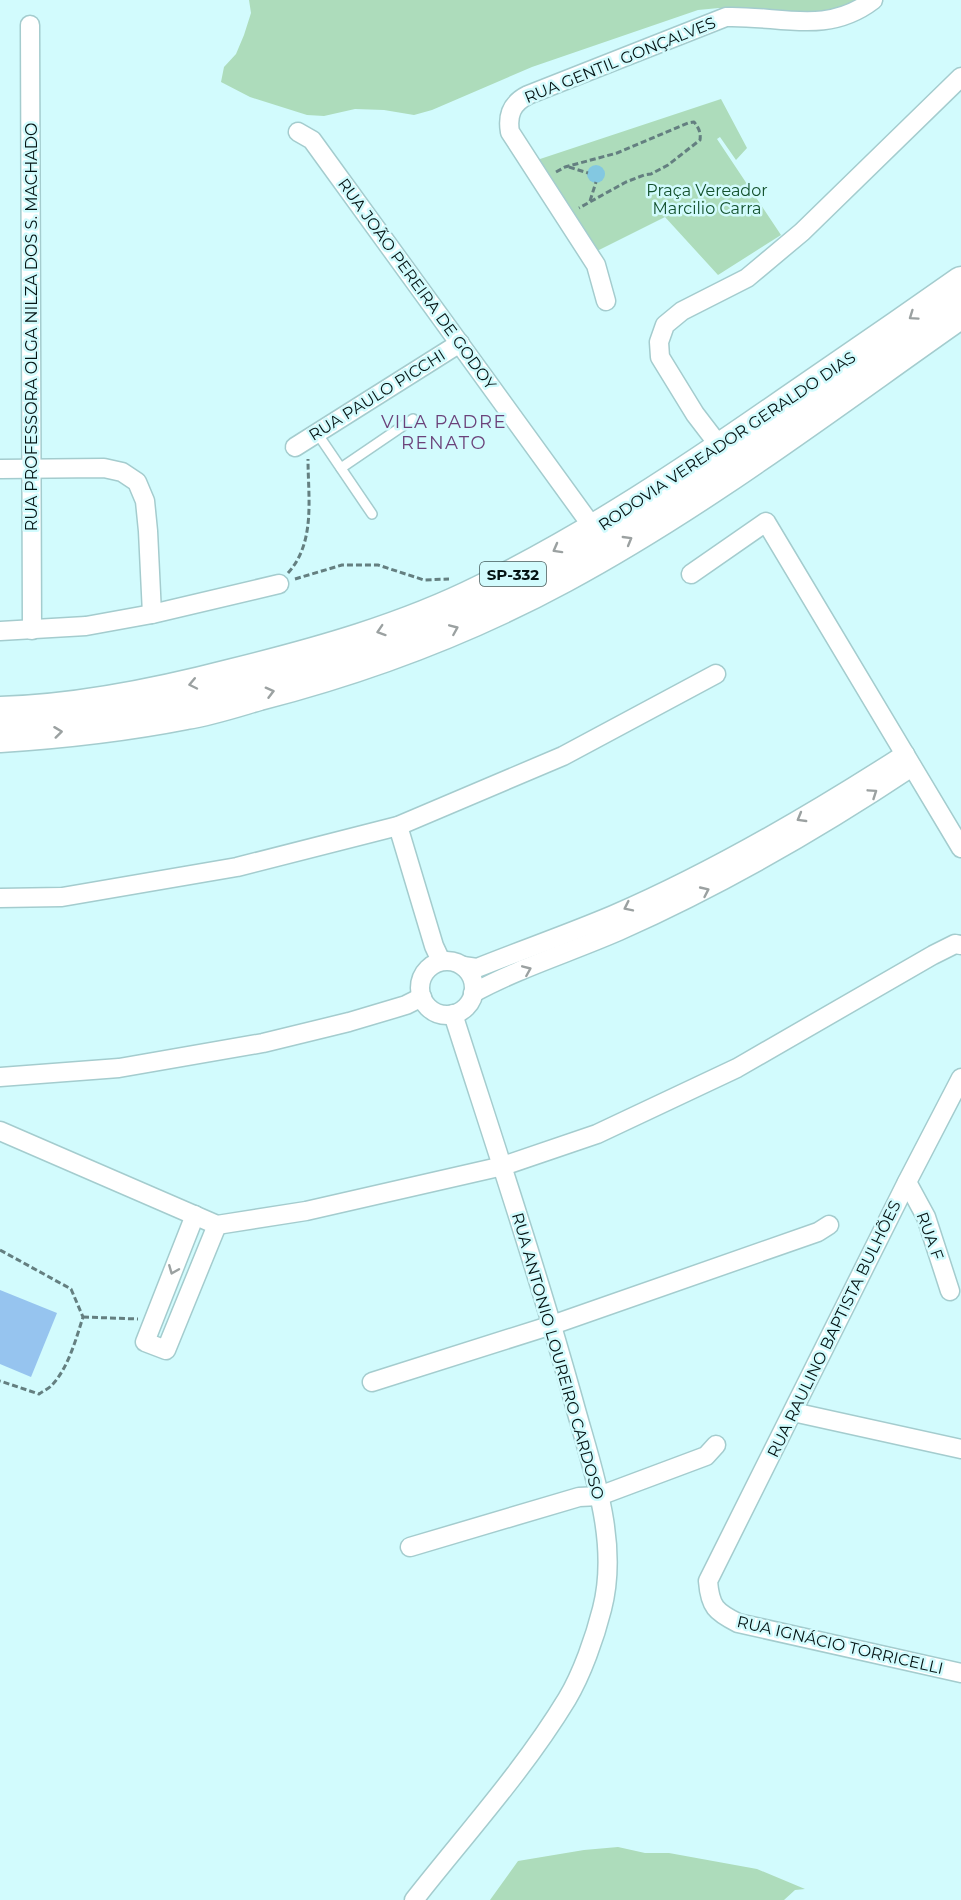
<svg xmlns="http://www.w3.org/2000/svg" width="961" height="1900" font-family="Montserrat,sans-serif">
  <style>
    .green { fill: #addcbb }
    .water { fill: #96c4ef }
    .building { fill: #83c8e1 }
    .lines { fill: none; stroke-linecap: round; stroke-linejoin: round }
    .lane-casing { stroke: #a4ccce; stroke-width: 12 }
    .street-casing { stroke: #a4ccce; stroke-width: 21 }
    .primary-casing { stroke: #a4ccce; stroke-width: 33 }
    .path { stroke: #647f80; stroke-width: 3; stroke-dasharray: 6 3; stroke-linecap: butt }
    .lane { stroke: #fff; stroke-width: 9 }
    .street { stroke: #fff; stroke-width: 18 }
    .primary { stroke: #fff; stroke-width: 30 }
    .oneway { stroke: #9ba1a1 }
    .labels { text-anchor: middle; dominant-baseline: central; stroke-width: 5; stroke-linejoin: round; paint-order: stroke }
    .shield { fill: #d2fbfd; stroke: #425959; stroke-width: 1.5 }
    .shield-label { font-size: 15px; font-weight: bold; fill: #041313 }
    .street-label { font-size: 16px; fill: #041313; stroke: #d2fbfd }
    .park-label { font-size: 16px; fill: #13512d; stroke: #d2fbfd }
    .neighbourhood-label { font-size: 18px; letter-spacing: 1.5px; fill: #6b427a; stroke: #d2fbfd }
  </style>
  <rect width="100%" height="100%" fill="#d2fbfd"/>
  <g class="green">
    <polygon points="249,0 863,0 836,9 771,21 750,20 719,8 698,10 532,67 432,110 414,115 384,110 355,109 324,116 307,115 250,97 221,82 224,67 236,54 244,35 251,13"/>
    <polygon points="721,99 747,148 736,160 720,137 717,139 781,235 718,275 665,217 595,252 537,160"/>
    <polygon points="618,1847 645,1853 669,1853 757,1869 805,1889 795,1890 784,1900 490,1900 518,1861 584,1850"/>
  </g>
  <polygon class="water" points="0,1290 57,1313 31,1377 0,1364"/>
  <circle class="building" cx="596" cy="174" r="9"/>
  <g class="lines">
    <g class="lane-casing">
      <g id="lane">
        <polyline points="317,433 372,514"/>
        <polyline points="341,468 413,419"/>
      </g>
    </g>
    <g class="street-casing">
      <g id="street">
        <polyline points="30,25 32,630"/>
        <polyline points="298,132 312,140 594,529"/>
        <path d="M606,301L596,265L510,132C507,115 512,103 528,95L726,17C779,15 826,36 873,0"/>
        <polyline points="295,447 460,343"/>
        <polyline points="721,448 695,414 660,357 659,342 665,325 682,311 747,278 802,232 961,77"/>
        <polyline points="0,469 104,468 122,472 137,482 145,501 148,531 152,614"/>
        <polyline points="691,574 766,522 961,848"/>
        <polyline points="0,631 86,626 152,614 279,584"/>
        <polyline points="398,826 434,946 441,961"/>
        <polyline points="0,898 62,897 237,867 398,826 563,756 716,674"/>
        <circle cx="447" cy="988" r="27"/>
        <path d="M463,966L477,968C522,950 568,934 613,915C715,871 812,814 905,754"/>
        <path d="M473,993C519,968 571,952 619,931C722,885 819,829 912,767"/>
        <polyline points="0,1077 119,1068 263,1043 349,1022 406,1005 422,997"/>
        <path d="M961,1078L907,1182L708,1581C710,1607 716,1612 738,1623L961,1673"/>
        <polyline points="0,1131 217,1225 306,1211 503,1166 597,1134 737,1068 933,955 955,944 961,945"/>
        <polyline points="907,1182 926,1217 950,1291"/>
        <polyline points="195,1215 145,1342 166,1350 217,1225"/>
        <polyline points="372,1382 552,1325 818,1232 829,1225"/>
        <polyline points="793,1412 961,1449"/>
        <polyline points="410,1547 579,1497 599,1496 706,1456 716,1445"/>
        <path d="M414,1900C465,1835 524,1770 567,1699C582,1674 595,1637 602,1609C620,1540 591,1466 573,1399C537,1270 494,1142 453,1014"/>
      </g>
    </g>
    <g class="primary-casing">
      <g id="primary">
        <path d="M0,712C76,710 160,693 233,674C318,653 404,629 482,590C590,537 690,470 789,401C846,362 904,322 961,282"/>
        <path d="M0,737C62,733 125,726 186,714C211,710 235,702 259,695C364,668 468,629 564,577C703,502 831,404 961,313"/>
      </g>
    </g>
    <g class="path">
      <polyline points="569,167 588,173"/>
      <path d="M556,172L565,167L617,153L688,123L694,122C699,128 701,133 700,140L668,165L651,174L644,175L626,182L579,208"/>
      <polyline points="590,201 596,182"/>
      <path d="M288,573C316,542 308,497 308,459"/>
      <polyline points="295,579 342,565 378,565 424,580 449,579"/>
      <path d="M0,1250L71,1289L83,1317C76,1339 68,1369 51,1386C48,1389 43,1391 39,1394L0,1381"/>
      <polyline points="83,1317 138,1319"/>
    </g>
    <use href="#lane" class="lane"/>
    <use href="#street" class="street"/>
    <use href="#primary" class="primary"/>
  </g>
  <defs><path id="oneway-chevron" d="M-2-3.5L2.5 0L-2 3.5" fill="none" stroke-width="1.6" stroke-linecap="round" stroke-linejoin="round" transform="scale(1.5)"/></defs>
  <g class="oneway">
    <use href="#oneway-chevron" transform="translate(913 316) rotate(145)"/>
    <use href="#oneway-chevron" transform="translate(628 540) rotate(-30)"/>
    <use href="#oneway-chevron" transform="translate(557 549) rotate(151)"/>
    <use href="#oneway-chevron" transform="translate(454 629) rotate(-23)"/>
    <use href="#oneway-chevron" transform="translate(381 631) rotate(162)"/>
    <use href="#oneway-chevron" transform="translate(193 684) rotate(168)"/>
    <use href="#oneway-chevron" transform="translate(270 692) rotate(-15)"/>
    <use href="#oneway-chevron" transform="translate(58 732) rotate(-7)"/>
    <use href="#oneway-chevron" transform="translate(873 793) rotate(-34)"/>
    <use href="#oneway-chevron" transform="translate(801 818) rotate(150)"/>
    <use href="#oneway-chevron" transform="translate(705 891) rotate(-25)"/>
    <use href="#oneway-chevron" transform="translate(628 907) rotate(154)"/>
    <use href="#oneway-chevron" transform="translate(527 970) rotate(-23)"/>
    <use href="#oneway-chevron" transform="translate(173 1270) rotate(112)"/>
  </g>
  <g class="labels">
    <rect class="shield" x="480" y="562" width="66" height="24" rx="4.5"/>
    <g class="shield-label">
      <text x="513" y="574">SP-332</text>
    </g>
    <g class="street-label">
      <text transform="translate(620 60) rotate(-22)">RUA GENTIL GONÇALVES</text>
      <text transform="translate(417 284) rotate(54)">RUA JOÃO PEREIRA DE GODOY</text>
      <text transform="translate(31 327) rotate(-90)">RUA PROFESSORA OLGA NILZA DOS S. MACHADO</text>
      <text transform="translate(377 395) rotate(-32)">RUA PAULO PICCHI</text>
      <text transform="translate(727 441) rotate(-34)">RODOVIA VEREADOR GERALDO DIAS</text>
      <text transform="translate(930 1236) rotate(70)">RUA F</text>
      <text transform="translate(834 1329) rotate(-64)">RUA RAULINO BAPTISTA BULHÕES</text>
      <text transform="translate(558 1356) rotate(74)">RUA ANTONIO LOUREIRO CARDOSO</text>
      <text transform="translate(840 1645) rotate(13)">RUA IGNÁCIO TORRICELLI</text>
    </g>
    <g class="park-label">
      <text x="707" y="190">Praça Vereador<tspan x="707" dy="18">Marcilio Carra</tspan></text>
    </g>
    <g class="neighbourhood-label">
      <text x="444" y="422">VILA PADRE<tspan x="444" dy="21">RENATO</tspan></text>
    </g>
  </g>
</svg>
